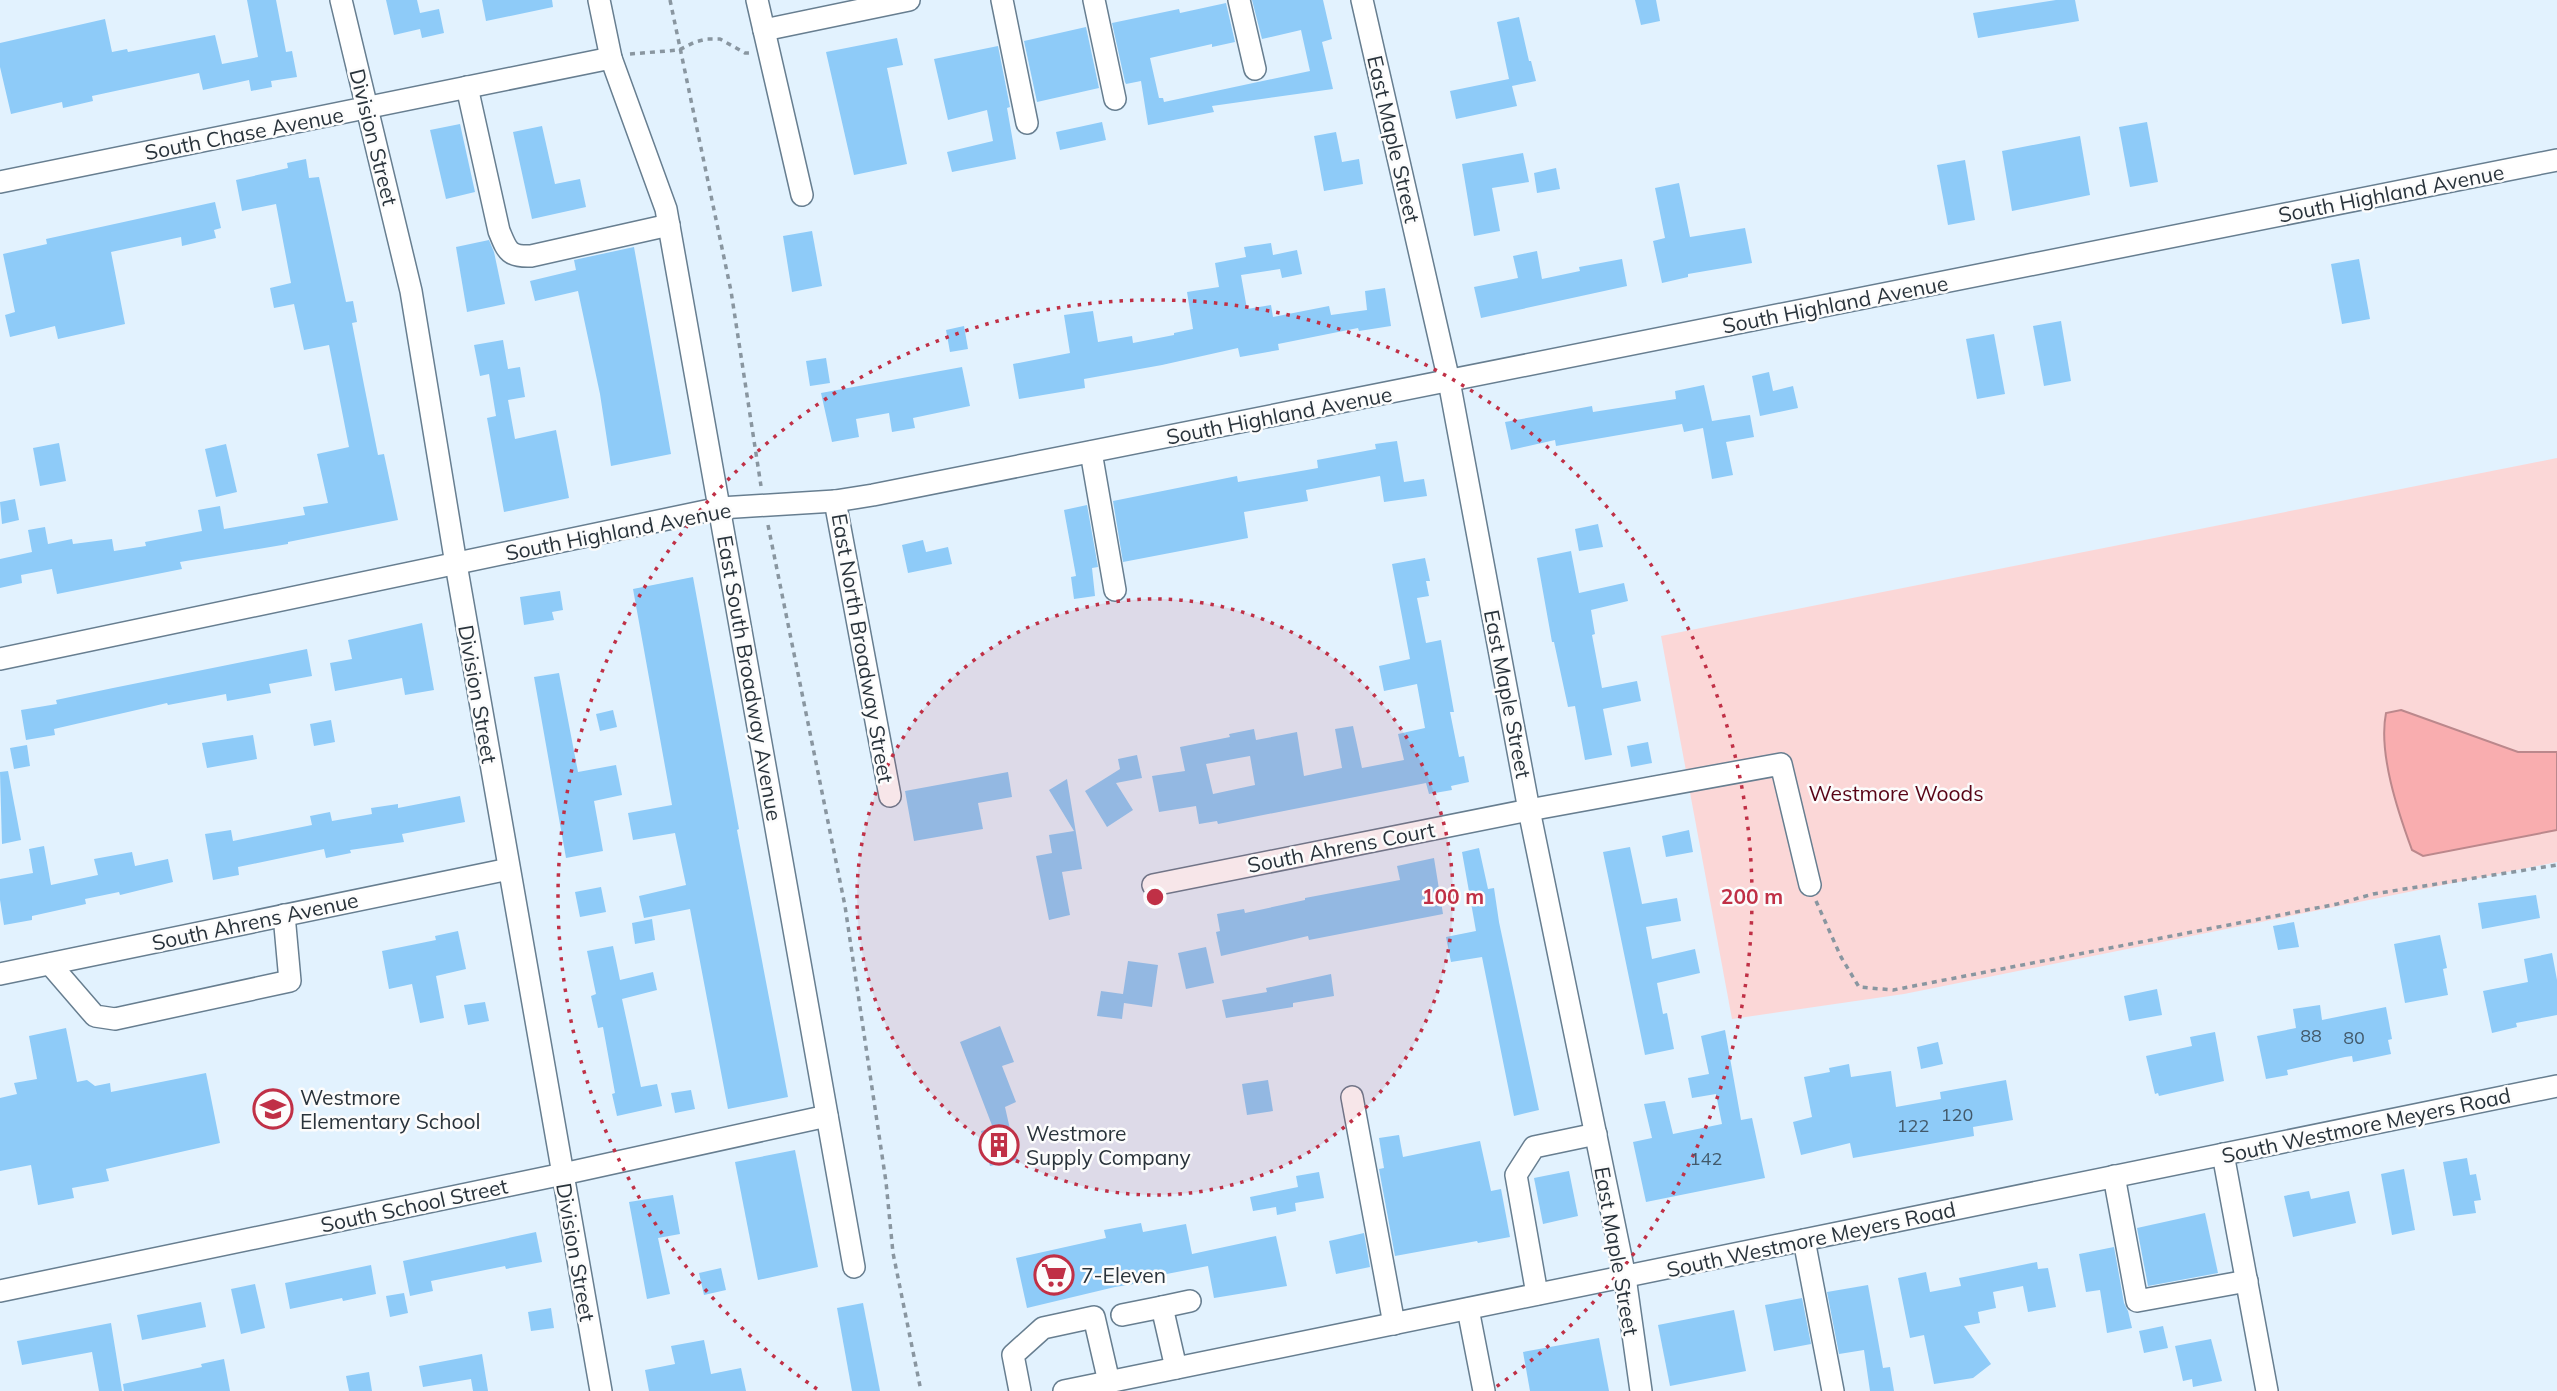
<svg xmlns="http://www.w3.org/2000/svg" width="2557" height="1391" font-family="Mulish,sans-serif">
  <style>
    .green { fill: #fbd7d7 }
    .water { fill: #f9adaf; stroke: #bb888c; stroke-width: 2 }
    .building { fill: #8ecbf8; fill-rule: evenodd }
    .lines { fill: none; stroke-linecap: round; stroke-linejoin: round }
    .minor-casing { stroke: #677e90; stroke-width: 24 }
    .path { stroke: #8996a0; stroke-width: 3.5; stroke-dasharray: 5 5; stroke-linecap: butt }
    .minor { stroke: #fff; stroke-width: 21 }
    .ring { fill: none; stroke: #c03046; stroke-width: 3.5; stroke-dasharray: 3.5 7 }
    .labels { text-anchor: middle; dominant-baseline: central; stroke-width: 5; stroke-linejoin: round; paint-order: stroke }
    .number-label { font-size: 18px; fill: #42596a }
    .street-label { font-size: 21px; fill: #29333b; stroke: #fcfcfc }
    .park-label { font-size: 21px; fill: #580416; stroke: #fcfcfc }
    .poi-label { font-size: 21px; fill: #29333b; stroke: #fcfcfc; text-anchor: start }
    .centre { fill: #c03046; stroke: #fcfcfc; stroke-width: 3.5 }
    .ring-label { font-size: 21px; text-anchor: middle; font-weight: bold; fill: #c03046; stroke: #fcfcfc; stroke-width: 5; stroke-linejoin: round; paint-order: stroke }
  </style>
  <rect width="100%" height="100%" fill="#e2f2fe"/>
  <polygon class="green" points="2557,458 2557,862 1904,994 1732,1019 1661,636"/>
  <path class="water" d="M2401,710L2518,752H2557V830L2423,856L2412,850C2398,812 2378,753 2386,713Z"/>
  <g class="building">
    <polygon points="247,0 276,0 286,52 292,51 297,77 271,81 272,87 251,91 249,80 203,90 199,73 92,96 93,101 63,108 62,102 11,114 0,67 0,43 105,19 112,52 127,49 128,52 215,35 222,64 258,57"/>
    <polygon points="386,0 417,0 420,13 439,9 444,33 422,38 420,29 394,35"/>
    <polygon points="482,0 552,0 553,7 486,21"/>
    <polygon points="1252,0 1323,0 1332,39 1322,42 1333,89 1212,106 1214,112 1148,125 1141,81 1126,84 1125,82 1112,23 1179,9 1180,13 1226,3 1235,42 1212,47 1212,44 1150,58 1159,98 1163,98 1164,102 1310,71 1301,30 1262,39"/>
    <polygon points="1635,0 1656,0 1660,21 1641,25"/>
    <polygon points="2056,0 2075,0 2079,21 1978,38 1973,13"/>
    <polygon points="1519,17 1529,61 1531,61 1536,81 1512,86 1517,106 1456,119 1450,91 1509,79 1497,22"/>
    <polygon points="1086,27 1099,88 1037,102 1024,41"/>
    <polygon points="897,38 903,65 887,68 907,164 854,175 826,52"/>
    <polygon points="998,46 1010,107 1007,108 1016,159 952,172 947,152 993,141 987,110 948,120 934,59"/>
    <polygon points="1102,122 1106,140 1060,150 1056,132"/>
    <polygon points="2147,122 2158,182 2130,187 2119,127"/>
    <polygon points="460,124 475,192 446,199 430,130"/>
    <polygon points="542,126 555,184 580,179 586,207 532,219 513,132"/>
    <polygon points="1336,132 1342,162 1359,159 1363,184 1324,191 1314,136"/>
    <polygon points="2080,136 2090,195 2012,211 2002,151"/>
    <polygon points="1523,153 1529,182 1492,188 1500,231 1474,236 1462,164"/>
    <polygon points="306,159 309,178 319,177 346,302 353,301 357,322 352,323 364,385 378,455 384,454 398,520 288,542 288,544 180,562 182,569 57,594 52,569 21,575 22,583 0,588 0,559 32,552 28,530 45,527 48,544 72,539 73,544 112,539 114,551 146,546 145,542 202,531 198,510 220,506 224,529 305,515 303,507 328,503 317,454 349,447 329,345 304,350 294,304 274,308 270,288 291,283 276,204 242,211 236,180 288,168 287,163"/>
    <polygon points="1965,160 1975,220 1948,225 1937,165"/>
    <polygon points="1556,168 1560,189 1537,193 1534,173"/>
    <polygon points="1679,183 1690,237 1745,228 1752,263 1688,274 1688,277 1662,283 1653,241 1665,238 1655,188"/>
    <polygon points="215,202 221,228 214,230 216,238 182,246 181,237 111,252 125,324 58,339 55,326 10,337 5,315 15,312 3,254 47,244 46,239"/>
    <polygon points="812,231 822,286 792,292 783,236"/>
    <polygon points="489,240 494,252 505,304 467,312 456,247"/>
    <polygon points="1271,243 1273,255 1297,250 1302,274 1282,278 1280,269 1241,275 1247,309 1271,305 1273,317 1329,306 1331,315 1367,310 1365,291 1385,288 1391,326 1359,331 1358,328 1278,344 1279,350 1240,357 1238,348 1162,365 1084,379 1085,388 1019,399 1013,364 1070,353 1064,315 1093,311 1098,342 1132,336 1133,343 1174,335 1174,333 1193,329 1187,292 1219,287 1215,263 1246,257 1244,247"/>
    <polygon points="634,247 671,454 611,466 600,394 578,291 535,301 530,281 576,270 574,260"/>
    <polygon points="1537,251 1542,279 1580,271 1579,267 1622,259 1627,286 1481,318 1474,287 1518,278 1513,256"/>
    <polygon points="2359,259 2370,319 2342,324 2331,264"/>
    <polygon points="2061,321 2071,381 2044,386 2033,326"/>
    <polygon points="964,326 968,349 950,352 946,330"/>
    <polygon points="1994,334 2005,394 1977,399 1966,339"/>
    <polygon points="503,340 508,369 520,367 525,397 508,400 515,439 556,430 569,498 504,512 487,418 496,416 489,374 480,376 474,345"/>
    <polygon points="826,358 830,383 810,386 806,361"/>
    <polygon points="962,367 970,406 913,418 915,428 892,432 889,413 856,419 859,437 832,442 821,393"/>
    <polygon points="1769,372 1773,391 1793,386 1798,408 1760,416 1752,376"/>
    <polygon points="1704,385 1712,421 1750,415 1754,437 1726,442 1733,475 1712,479 1703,428 1684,432 1682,424 1556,446 1555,440 1511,450 1505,422 1592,406 1593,412 1676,399 1675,391"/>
    <polygon points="1397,441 1404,482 1424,479 1427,496 1384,502 1380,476 1306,490 1308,501 1244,512 1248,538 1123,562 1113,501 1237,476 1238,482 1318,468 1317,460 1376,449 1375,444"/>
    <polygon points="59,443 66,481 40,486 33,448"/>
    <polygon points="226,444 237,492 216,497 205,449"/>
    <polygon points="15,499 19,520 2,524 0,502"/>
    <polygon points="1087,505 1098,567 1092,568 1095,596 1074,599 1071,577 1076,576 1064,510"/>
    <polygon points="1598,524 1603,547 1579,551 1575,529"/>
    <polygon points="923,540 926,552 948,547 952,564 908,573 902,545"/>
    <polygon points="1571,551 1579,593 1624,583 1628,601 1591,610 1595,634 1592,635 1602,688 1637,681 1641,701 1603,709 1612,755 1585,760 1575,706 1568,707 1554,642 1552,642 1537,558"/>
    <path d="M1425,558L1430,581H1426L1429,596L1417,598L1426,643L1441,640L1454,712H1450L1459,757L1464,756L1469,782L1451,786L1452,790L1429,794L1426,783L1218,824L1217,821L1199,824L1196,806L1159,812L1152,776L1185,771L1180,747L1230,737L1229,734L1254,729L1256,740L1297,732L1304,776L1342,768L1335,729L1353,726L1362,768L1404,760L1398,734L1425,728L1417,684L1384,691L1379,666L1410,659L1392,564ZM1250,756L1255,785L1213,794L1206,764Z"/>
    <polygon points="693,577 739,829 737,830 788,1097 728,1109 690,909 644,918 639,896 686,885 675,833 633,840 628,813 672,805 633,589"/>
    <polygon points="560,591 563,610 552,612 554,620 524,625 520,597"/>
    <polygon points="422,623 434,690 405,695 402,678 335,691 330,663 352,659 348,640"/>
    <polygon points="307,649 312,676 269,684 271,693 227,701 226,694 168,705 167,703 54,729 55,735 26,740 21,710 57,704 56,700 113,688"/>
    <polygon points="559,673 578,772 616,765 622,795 594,801 603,851 566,858 534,677"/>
    <polygon points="613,710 617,727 600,731 596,714"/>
    <polygon points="331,720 335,742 314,746 310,724"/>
    <polygon points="253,735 257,759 207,768 202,743"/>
    <polygon points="1648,742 1652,763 1631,767 1627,746"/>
    <polygon points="27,745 30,766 14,769 10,748"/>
    <polygon points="1137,755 1142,778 1116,783 1133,810 1107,827 1085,791 1120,769 1118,759"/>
    <polygon points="8,771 21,840 2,844 0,772"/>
    <polygon points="1008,772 1012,797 978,803 983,829 914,841 905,791"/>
    <polygon points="1067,779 1082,869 1062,872 1070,915 1049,920 1036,856 1052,853 1049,835 1074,831 1049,790"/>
    <polygon points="460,796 465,822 402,834 404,842 350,850 351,853 326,858 324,849 238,867 239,875 213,880 205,834 231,830 233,841 312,825 310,816 330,812 332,821 372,814 371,808 398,804 398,808"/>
    <polygon points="1689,830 1693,852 1666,857 1662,836"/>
    <polygon points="44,846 51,885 98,875 94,859 132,852 135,866 168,859 173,882 120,895 119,892 85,899 86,904 32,916 32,920 4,925 0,900 0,879 33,873 29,849"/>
    <polygon points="1630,847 1642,904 1677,898 1681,921 1646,927 1652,959 1695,949 1700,973 1657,983 1663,1014 1667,1013 1674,1049 1645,1055 1603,852"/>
    <polygon points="1479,848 1488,889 1494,888 1499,922 1539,1110 1514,1116 1482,957 1451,962 1446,937 1476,931 1462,852"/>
    <polygon points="1434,858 1443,914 1309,940 1308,936 1221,956 1216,932 1220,931 1217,914 1244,909 1245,913 1305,900 1305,898 1400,880 1397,866"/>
    <polygon points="601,887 606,912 580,917 575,892"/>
    <polygon points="2536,895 2540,918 2482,929 2478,903"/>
    <polygon points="652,919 655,940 635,944 632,923"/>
    <polygon points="2294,922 2299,947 2278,950 2273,926"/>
    <polygon points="458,931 466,969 436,976 444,1018 420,1023 412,984 389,989 382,951 436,940 435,936"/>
    <polygon points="2440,935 2447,968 2443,969 2448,995 2405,1003 2394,944"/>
    <polygon points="613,946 620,980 653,972 657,990 622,999 641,1087 657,1084 662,1106 617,1116 612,1094 615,1093 603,1027 598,1028 591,996 596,994 587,951"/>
    <polygon points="1206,947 1214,983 1186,989 1178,953"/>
    <polygon points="2552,953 2557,980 2557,1015 2516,1023 2517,1027 2492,1033 2483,991 2528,982 2524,959"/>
    <polygon points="1128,961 1158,965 1152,1007 1124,1003 1122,1019 1097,1016 1101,991 1123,994"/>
    <polygon points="1331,974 1334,996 1293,1003 1293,1007 1226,1018 1222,1000 1267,992 1266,988"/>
    <polygon points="2157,989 2162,1015 2129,1021 2124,996"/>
    <polygon points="485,1002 489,1021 468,1025 464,1005"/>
    <polygon points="2320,1005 2322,1020 2386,1007 2392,1039 2388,1040 2391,1054 2353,1062 2352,1056 2345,1057 2287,1070 2288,1075 2266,1079 2257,1036 2296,1028 2293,1009"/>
    <polygon points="1000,1026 1014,1062 1002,1066 1016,1102 1005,1107 1017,1160 990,1166 981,1131 993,1128 960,1042"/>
    <polygon points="66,1028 77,1082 87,1080 95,1086 110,1083 111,1092 206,1073 220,1143 106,1169 109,1181 72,1188 74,1198 38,1205 31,1165 0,1171 0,1098 17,1094 14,1083 37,1079 29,1036"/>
    <polygon points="1725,1030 1741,1120 1752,1118 1765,1178 1646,1202 1633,1142 1652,1138 1644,1104 1665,1101 1673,1134 1722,1124 1716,1094 1692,1098 1688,1078 1709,1074 1701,1036"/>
    <polygon points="2215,1032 2224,1081 2159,1096 2158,1093 2155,1094 2146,1056 2192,1046 2190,1037"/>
    <polygon points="1938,1042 1943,1064 1921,1069 1917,1047"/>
    <polygon points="1849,1064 1851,1077 1891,1071 1896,1107 1941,1099 1940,1092 2006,1080 2013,1120 1973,1127 1974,1136 1853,1158 1850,1143 1801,1155 1793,1122 1812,1117 1804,1077 1830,1072 1829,1068"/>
    <polygon points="1268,1080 1273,1111 1247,1115 1242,1084"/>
    <polygon points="691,1090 695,1109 675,1113 671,1093"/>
    <polygon points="1399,1135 1403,1157 1480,1141 1491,1191 1501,1189 1510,1237 1478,1243 1477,1241 1395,1256 1379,1169 1384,1168 1379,1138"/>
    <polygon points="795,1150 818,1267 758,1280 735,1162"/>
    <polygon points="2467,1158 2470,1175 2476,1174 2481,1200 2474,1201 2476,1213 2453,1216 2443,1162"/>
    <polygon points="2404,1169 2415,1230 2392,1235 2381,1174"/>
    <polygon points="1569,1171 1578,1216 1543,1224 1534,1178"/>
    <polygon points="1319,1172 1324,1198 1295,1203 1296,1211 1277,1215 1276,1207 1253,1211 1250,1197 1298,1187 1296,1176"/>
    <polygon points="2309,1191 2311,1199 2349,1191 2356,1223 2293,1237 2284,1196"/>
    <polygon points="673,1195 680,1234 658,1238 670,1294 647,1299 629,1202"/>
    <polygon points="2205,1213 2218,1273 2148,1286 2137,1228"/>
    <polygon points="1141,1223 1143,1232 1186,1224 1192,1254 1276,1236 1287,1286 1214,1298 1208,1266 1151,1277 1152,1281 1115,1287 1027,1308 1016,1258 1106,1238 1104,1230"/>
    <polygon points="536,1232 542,1262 506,1269 505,1266 431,1281 433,1291 410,1296 403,1261"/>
    <polygon points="1364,1233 1370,1267 1336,1274 1329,1241"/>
    <polygon points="2114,1247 2124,1303 2128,1311 2132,1328 2107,1333 2100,1290 2086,1292 2079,1254"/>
    <polygon points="2037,1262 2038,1269 2048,1268 2056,1307 2028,1312 2023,1286 1993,1292 1996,1308 1978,1312 1980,1323 1964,1326 1991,1364 1973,1378 1934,1384 1924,1335 1910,1338 1898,1278 1926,1272 1930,1292 1961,1286 1959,1278"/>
    <polygon points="371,1265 376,1294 343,1301 342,1298 290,1309 285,1283"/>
    <polygon points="721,1268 726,1290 704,1295 699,1273"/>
    <polygon points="255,1284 265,1328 241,1334 231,1289"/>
    <polygon points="1868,1285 1883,1368 1890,1367 1894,1391 1870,1391 1864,1350 1839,1354 1827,1292"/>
    <polygon points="404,1293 408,1313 390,1317 386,1296"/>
    <polygon points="1802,1298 1811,1344 1774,1351 1765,1305"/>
    <polygon points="201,1302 206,1327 142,1340 137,1315"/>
    <polygon points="863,1303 880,1391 852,1391 837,1308"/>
    <polygon points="551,1308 554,1328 531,1331 528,1312"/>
    <polygon points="1734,1310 1746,1371 1670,1386 1658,1325"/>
    <polygon points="111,1323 122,1391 99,1391 92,1352 22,1365 17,1341"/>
    <polygon points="2163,1326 2168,1348 2144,1353 2139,1331"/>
    <polygon points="1599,1338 1609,1391 1530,1391 1523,1352"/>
    <polygon points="2211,1339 2222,1381 2193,1387 2192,1379 2183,1381 2175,1346"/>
    <polygon points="704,1340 711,1374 741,1368 746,1391 649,1391 645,1370 675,1364 671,1346"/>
    <polygon points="482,1354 488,1391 473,1391 471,1379 423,1387 419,1366"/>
    <polygon points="224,1359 230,1391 124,1391 123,1384 202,1367 201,1364"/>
    <polygon points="369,1372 372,1391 349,1391 346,1376"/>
  </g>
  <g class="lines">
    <g class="minor-casing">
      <g id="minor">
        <polyline points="341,0 411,291 456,564 601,1391"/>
        <polyline points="599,0 611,58 666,209 854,1267"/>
        <polyline points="757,0 802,195"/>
        <polyline points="1002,0 1027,123"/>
        <polyline points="1094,0 1115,99"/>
        <polyline points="1239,0 1255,69"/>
        <polyline points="1362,0 1449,381 1529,810 1625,1277 1641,1391"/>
        <polyline points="764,30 909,0"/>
        <path d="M467,87L499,231C507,250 508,257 531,256L669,225"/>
        <polyline points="0,182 611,58"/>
        <polyline points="1091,452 1115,590"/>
        <polyline points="835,501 890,796"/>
        <polyline points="0,659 720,508 835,501 873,495 2557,160"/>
        <polyline points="1153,885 1529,810 1781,764 1810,885"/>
        <polyline points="50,964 95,1016 115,1019 290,981 284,915"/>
        <polyline points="0,974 509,869"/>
        <polyline points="1352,1097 1394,1324"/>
        <polyline points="2223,1154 2267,1391"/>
        <polyline points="2114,1176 2137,1301 2247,1281"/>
        <polyline points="1804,1240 1833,1391"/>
        <polyline points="0,1291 563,1174 827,1116"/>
        <polyline points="1537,1294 1516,1175 1534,1147 1596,1134"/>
        <polyline points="1162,1307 1190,1301"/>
        <polyline points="1468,1309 1484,1391"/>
        <polyline points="1122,1315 1162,1307 1176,1368"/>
        <polyline points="1020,1391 1013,1355 1043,1328 1094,1317 1109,1382"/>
        <polyline points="1064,1391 2557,1086"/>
      </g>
    </g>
    <g class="path">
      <polyline points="670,0 731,291 761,486"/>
      <polyline points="630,54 679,50 695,42 707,39 720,39 745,53 749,53"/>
      <polyline points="768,525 845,906 886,1182 893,1253 921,1391"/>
      <polyline points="1816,901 1841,957 1859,987 1893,990 2337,904 2373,894 2557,865"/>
    </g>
    <use href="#minor" class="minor"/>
  </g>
  <circle cx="1155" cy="897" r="298" fill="#c03046" fill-opacity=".12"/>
  <g class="ring">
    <circle cx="1155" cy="897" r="298"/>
    <path d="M817 1389A597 597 0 1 1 1493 1389"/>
  </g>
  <defs>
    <g id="school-ring" transform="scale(2.0125)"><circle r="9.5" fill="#fcfcfc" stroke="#c03046" stroke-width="1.5"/><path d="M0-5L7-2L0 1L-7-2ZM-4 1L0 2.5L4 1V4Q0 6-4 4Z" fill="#c03046"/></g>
    <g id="building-ring" transform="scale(2.0125)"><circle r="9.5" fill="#fcfcfc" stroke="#c03046" stroke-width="1.5"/><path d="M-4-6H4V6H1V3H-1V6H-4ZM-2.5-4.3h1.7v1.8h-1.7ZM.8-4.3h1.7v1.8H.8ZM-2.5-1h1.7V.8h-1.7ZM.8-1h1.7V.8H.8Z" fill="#c03046"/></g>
    <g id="supermarket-ring" transform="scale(2.0125)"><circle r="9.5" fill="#fcfcfc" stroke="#c03046" stroke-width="1.5"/><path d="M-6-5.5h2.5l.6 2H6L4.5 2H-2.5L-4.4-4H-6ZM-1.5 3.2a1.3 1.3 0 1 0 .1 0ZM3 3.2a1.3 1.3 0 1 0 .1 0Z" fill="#c03046"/></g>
  </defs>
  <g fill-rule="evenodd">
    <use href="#school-ring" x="273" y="1109"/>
    <use href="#building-ring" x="999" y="1145"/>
    <use href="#supermarket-ring" x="1054" y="1275"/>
  </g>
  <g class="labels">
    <g class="number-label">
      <text x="2311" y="1035">88</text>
      <text x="2354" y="1037">80</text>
      <text x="1957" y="1114">120</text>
      <text x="1913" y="1125">122</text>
      <text x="1706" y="1158">142</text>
    </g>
    <g class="street-label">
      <text transform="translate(244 133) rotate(-11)">South Chase Avenue</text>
      <text transform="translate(374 137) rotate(76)">Division Street</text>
      <text transform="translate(1394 139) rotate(77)">East Maple Street</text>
      <text transform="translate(2391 193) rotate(-11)">South Highland Avenue</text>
      <text transform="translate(1835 304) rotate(-11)">South Highland Avenue</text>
      <text transform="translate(1279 415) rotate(-11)">South Highland Avenue</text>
      <text transform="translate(618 531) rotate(-11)">South Highland Avenue</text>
      <text transform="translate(863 648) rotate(80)">East North Broadway Street</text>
      <text transform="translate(750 678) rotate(80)">East South Broadway Avenue</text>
      <text transform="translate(478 694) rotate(80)">Division Street</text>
      <text transform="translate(1508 694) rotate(79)">East Maple Street</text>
      <text transform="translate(1341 847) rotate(-11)">South Ahrens Court</text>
      <text transform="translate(255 921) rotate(-12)">South Ahrens Avenue</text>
      <text transform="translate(2366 1125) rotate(-12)">South Westmore Meyers Road</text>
      <text transform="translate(414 1205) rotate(-12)">South School Street</text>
      <text transform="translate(1811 1239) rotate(-12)">South Westmore Meyers Road</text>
      <text transform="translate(1617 1251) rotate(80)">East Maple Street</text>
      <text transform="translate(576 1252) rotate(80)">Division Street</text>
    </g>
    <g class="park-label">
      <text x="1896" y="793">Westmore Woods</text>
    </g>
    <g class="poi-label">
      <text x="300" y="1097">Westmore<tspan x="300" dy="24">Elementary School</tspan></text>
      <text x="1026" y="1133">Westmore<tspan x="1026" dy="24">Supply Company</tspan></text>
      <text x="1081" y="1275">7-Eleven</text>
    </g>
  </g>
  <circle cx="1155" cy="897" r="10" class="centre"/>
  <g class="ring-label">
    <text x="1453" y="904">100 m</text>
    <text x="1752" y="904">200 m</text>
  </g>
</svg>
